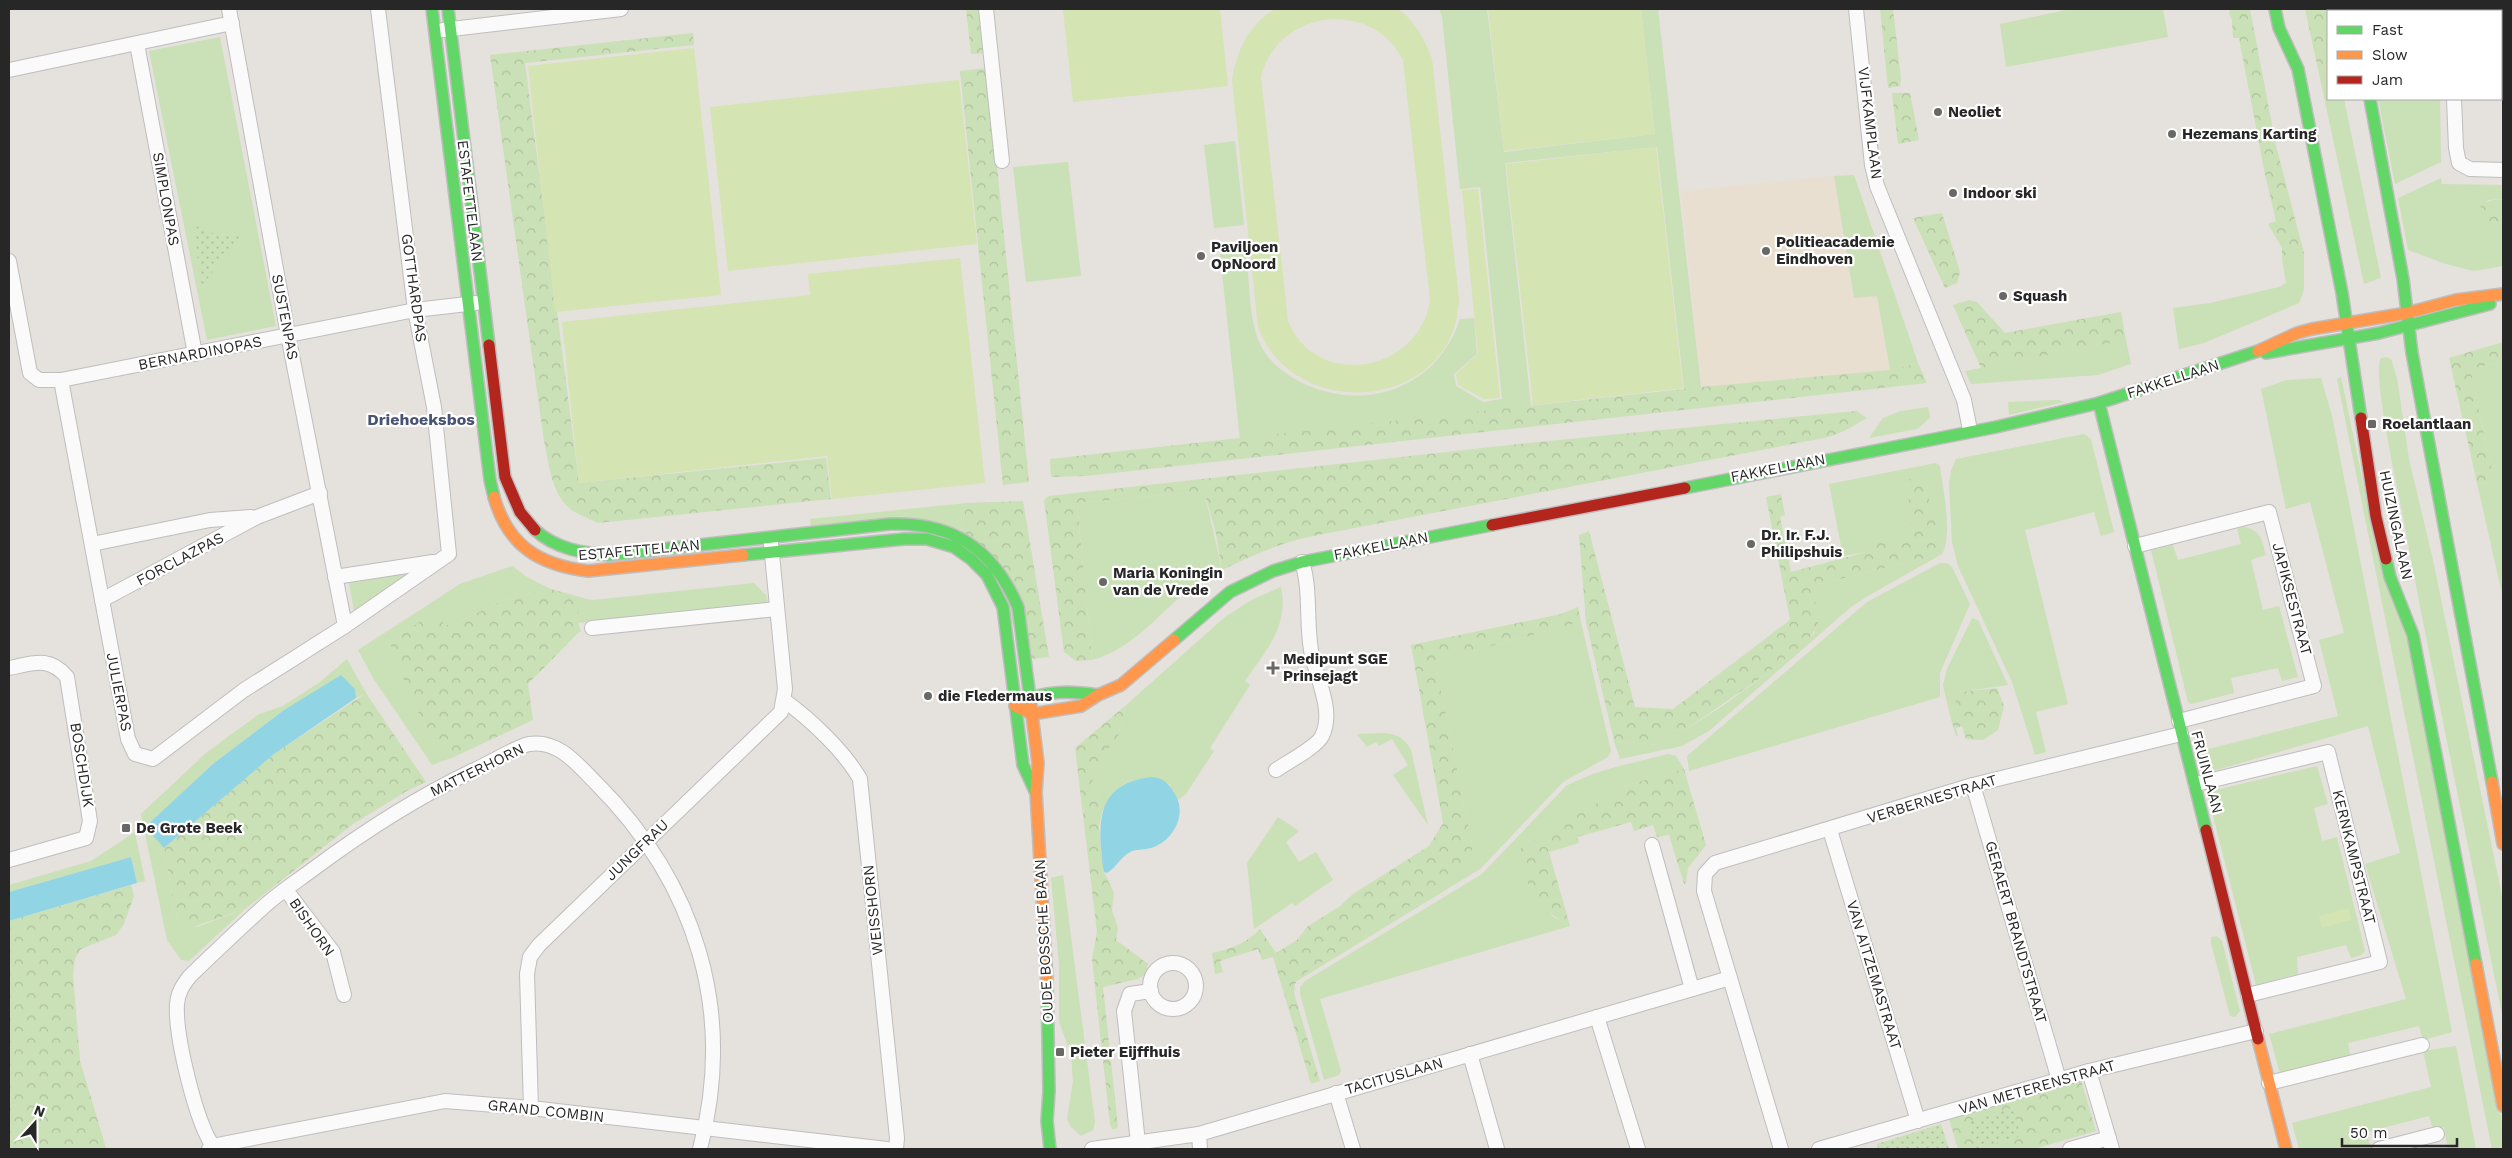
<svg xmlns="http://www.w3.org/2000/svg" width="2512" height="1158" font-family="'Work Sans',sans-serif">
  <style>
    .education { fill: #e8dfd1 }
    .grass { fill: #cae0b6 }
    .forest { fill: url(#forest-crowns) }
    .park { fill: url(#park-dots) }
    .pitch { fill: #d4e4b3; fill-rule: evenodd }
    .water { fill: #91d5e5 }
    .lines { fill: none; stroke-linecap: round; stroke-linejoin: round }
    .street-casing { stroke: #bfbdbe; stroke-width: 16 }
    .fast-casing { stroke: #bfbdbe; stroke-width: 14 }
    .slow-casing { stroke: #bfbdbe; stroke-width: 14 }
    .jam-casing { stroke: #bfbdbe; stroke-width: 14 }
    .street { stroke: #fbfafa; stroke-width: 14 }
    .fast { stroke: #63d668; stroke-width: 11 }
    .slow { stroke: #ff974d; stroke-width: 11 }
    .jam { stroke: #b3261e; stroke-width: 11 }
    .poi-dot { fill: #6a6866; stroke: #fff; stroke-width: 2 }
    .labels { text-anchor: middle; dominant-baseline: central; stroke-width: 4.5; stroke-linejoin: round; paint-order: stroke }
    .poi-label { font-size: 15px; font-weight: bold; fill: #272727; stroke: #fff; text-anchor: start }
    .street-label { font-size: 15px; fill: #272727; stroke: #fff }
    .neighbourhood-label { font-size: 16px; font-weight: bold; fill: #495475; stroke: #fff }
  </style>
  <defs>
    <pattern id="forest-crowns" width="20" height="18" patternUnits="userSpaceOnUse" patternTransform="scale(1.25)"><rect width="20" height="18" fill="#cae0b6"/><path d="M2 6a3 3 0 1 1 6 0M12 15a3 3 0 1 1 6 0" fill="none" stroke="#aec09c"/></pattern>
    <pattern id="park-dots" width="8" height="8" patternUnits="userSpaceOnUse" patternTransform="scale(1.25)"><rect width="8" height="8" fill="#cae0b6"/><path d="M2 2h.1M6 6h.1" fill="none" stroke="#aec09c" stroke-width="1.8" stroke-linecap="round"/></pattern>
  </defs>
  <rect width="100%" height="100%" fill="#e5e1dc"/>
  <polygon class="education" points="1834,176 1853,298 1877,296 1890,370 1701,387 1681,191"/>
  <g class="grass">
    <path d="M1439,9H1487L1504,152L1655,134L1641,9H1658L1701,387L1684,389L1657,147L1505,163L1531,406L1240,440L1220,254L1246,252C1250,282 1248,319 1261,346C1270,364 1289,377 1307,385C1370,412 1438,386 1460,319L1474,318L1477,354L1454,374L1456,386L1483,402L1502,399L1480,187L1460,189L1442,17Z"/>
    <polygon points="2071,9 2163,9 2168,37 2006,67 2000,24"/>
    <polygon points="220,37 276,326 207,340 149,51"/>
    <polygon points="2328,63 2328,99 2344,99 2381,278 2364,284 2318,69"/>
    <polygon points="2378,99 2440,99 2441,162 2395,184"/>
    <polygon points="1235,141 1244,225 1214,228 1204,145"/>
    <polygon points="1068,162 1081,276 1026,282 1013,167"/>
    <polygon points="1854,175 1918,363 1890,370 1877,296 1854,298 1834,176"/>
    <polygon points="2441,178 2442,184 2503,185 2503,199 2488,200 2473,224 2503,224 2503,266 2474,271 2446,264 2408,250 2398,198"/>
    <polygon points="2304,253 2304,290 2299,303 2204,343 2179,349 2173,308 2210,303 2279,287 2286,283 2282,259"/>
    <polygon points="2126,340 2131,364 2098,375 1971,384 1965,371"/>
    <path d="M2386,357L2391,359L2397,378L2409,459L2433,560L2503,901V1019C2468,843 2431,668 2398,491C2394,472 2372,368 2381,358Z"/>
    <polygon points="2503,361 2503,598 2477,483 2492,484 2494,481 2471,372 2475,368"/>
    <polygon points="2341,377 2383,577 2407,639 2503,1128 2503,1149 2492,1149 2337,379"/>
    <polygon points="2321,378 2332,416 2452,1032 2423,1040 2419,1026 2348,1043 2351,1059 2281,1077 2269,1034 2406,999 2365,864 2400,853 2368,726 2203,774 2197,752 2338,716 2319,640 2344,633 2310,502 2286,509 2261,389 2287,380"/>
    <polygon points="2059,400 2064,402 2009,415 2008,402"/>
    <polygon points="1928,407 1930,418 1917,429 1869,438 1883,418 1901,411"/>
    <polygon points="2084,434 2091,439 2114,532 2101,536 2094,512 2025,530 2068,704 2036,712 2046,752 2035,755 2012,682 1958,566 1952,542 1949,484 1951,471 1956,459"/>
    <path d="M1936,463L1940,466C1943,489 1953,535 1942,554L1866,597L1851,607L1709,731L1682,746L1620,759L1614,741L1659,745L1666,732L1685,730L1724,705L1769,672L1780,660L1814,634L1819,617L1812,597L1815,585L1942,554L1943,540L1939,538L1907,480L1911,532L1902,551L1866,552L1843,556L1829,484Z"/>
    <path d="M1204,491L1222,570C1211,576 1198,582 1188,590C1157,616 1132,649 1092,660L1077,503Z"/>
    <polygon points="967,503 961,530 811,528 810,519"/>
    <path d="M2245,527C2261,531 2262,540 2266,555L2251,560L2263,610L2279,606L2298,677L2282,681L2278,668L2231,678L2234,693L2191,704L2188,702L2151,550L2173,545L2178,560L2241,544L2237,528Z"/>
    <polygon points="1940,563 1947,563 1952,567 1970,604 1940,673 1940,697 1689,771 1687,756 1867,602"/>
    <polygon points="512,566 527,577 551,589 505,599 457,623 446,625 411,699 432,739 454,757 432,765 373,678 358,650 460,584"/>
    <polygon points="417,570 354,611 349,583"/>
    <polygon points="754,583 766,595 768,603 578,623 581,631 577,634 572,622 587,599 593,600"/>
    <path d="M1281,587C1289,627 1266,650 1245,681L1250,685L1210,748L1214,751L1186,794L1178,800L1169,784C1132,776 1122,777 1102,812L1090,771L1118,737L1125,706L1225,617L1251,600Z"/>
    <polygon points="1972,618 1978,620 2008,685 1959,692 1950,716 1943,685 1947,669"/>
    <polygon points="1581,622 1611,751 1608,757 1563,782 1480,869 1297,981 1299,977 1468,868 1472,862 1472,844 1435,661"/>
    <polygon points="347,659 366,693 356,698 355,689 341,676 284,710 214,763 145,827 164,848 177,920 197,927 245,909 189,961 181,960 167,940 141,814 206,753 259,714 283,706 320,682"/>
    <path d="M1385,733C1398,735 1404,738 1411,750L1428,825L1393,775L1408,765L1392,739L1379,746L1376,742L1367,747L1357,734Z"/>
    <path d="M1668,754L1676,756L1684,769L1628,785L1521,849L1552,916L1570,926L1320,999L1341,1071L1339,1075L1324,1080L1300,994V987L1305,981L1482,874L1566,786C1598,769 1634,763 1668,754Z"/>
    <polygon points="2317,766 2328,804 2314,808 2322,841 2337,837 2365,951 2361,955 2351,958 2346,945 2297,957 2298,974 2256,985 2207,792"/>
    <polygon points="1278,817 1299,831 1286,842 1299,862 1316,852 1333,880 1295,906 1292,903 1254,929 1247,863"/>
    <polygon points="135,832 145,881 137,883 131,857 9,892 9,885 91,861"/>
    <polygon points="1063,875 1095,1122 1093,1130 1081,1136 1071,1127 1067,1119 1073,1081 1071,1054 1059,1022 1059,965 1051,878"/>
    <polygon points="2217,936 2222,941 2240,1011 2235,1017 2230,1016 2211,943 2211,937"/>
    <polygon points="2456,1046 2476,1149 2448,1149 2444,1127 2433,1129 2429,1116 2367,1132 2370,1145 2355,1149 2299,1149 2292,1123 2431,1087 2423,1051"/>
  </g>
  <g class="forest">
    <polygon points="966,9 981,9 986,53 971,54"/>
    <polygon points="1880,9 1893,9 1901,79 1900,86 1888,88"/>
    <polygon points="2230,9 2250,9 2276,146 2304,253 2282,259 2282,248 2268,224 2276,221 2265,174 2239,38 2233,38 2232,20 2229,13"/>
    <polygon points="2305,9 2328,9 2328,63 2318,69"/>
    <path d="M693,33L694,45L525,63L579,483L826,458L831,499L598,523C589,518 576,514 569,508C551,492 549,463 544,441L490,55Z"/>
    <polygon points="987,68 1029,482 1003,485 960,71"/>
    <polygon points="1892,93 1910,93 1919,140 1898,144"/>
    <path d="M2503,199V224L2473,225C2480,204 2481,201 2503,199Z"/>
    <polygon points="1942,213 1960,272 1957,283 1945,288 1913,218"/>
    <polygon points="1969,300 1977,302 2005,333 2121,312 2126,340 1981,368 1953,305"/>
    <polygon points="2503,342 2503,361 2475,368 2471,372 2494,481 2492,484 2477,483 2449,358"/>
    <polygon points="1918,363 1927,383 1086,476 1051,477 1050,459 1701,387 1890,370"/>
    <path d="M1856,411L1867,418L1844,431L1829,437L1313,536C1280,543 1252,555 1222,570L1216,534L1204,491L1077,503L1092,660L1076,661L1064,652L1044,500L1049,496L1528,443Z"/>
    <path d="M1923,476L1939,538L1943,539L1942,554L1815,585C1811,602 1820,609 1819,619C1815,642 1785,656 1769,672L1685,730L1666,732L1659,745L1614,741L1586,622L1579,535L1589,531L1635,707L1673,709L1790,620L1766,497L1781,494L1785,515L1780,517L1791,572L1866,552L1877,540L1902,551L1900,541L1911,532L1907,480Z"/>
    <polygon points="1023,501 1049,657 1032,659 961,530 967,503"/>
    <polygon points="551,589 587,599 572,622 577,634 528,684 533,720 454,757 451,756 432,739 411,699 390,643 432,613 446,625 457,623 505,599"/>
    <path d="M1578,607L1581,622L1435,661L1472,844V862L1469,868L1299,977L1295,984L1294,993L1320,1081L1311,1084L1273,957L1262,960L1258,949L1220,961L1223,972L1215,974L1212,953C1233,948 1245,944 1260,929L1276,953L1297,940L1307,927L1340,906L1353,894L1429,846L1443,823L1411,645L1561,614Z"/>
    <polygon points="1997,688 2004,706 1998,730 1983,740 1966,739 1962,726 1956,728 1958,736 1956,736 1950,716 1959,692"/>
    <polygon points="366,693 426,782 405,792 353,824 245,909 187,929 177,920 164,848 274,754"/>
    <polygon points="1125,706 1118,737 1090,771 1102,812 1099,826 1101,851 1104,872 1114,893 1112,910 1118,928 1116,940 1148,964 1145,975 1137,979 1103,987 1118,1127 1116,1129 1112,1129 1110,1124 1092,959 1097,932 1075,748"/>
    <path d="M1684,769L1706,845L1688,868L1686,883L1684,884L1669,835L1657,837L1653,825L1634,831L1631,822L1577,837L1579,843L1549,852L1570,926C1539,909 1521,884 1521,848L1628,785Z"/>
    <polygon points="131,885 134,896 124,924 116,935 81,949 75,958 73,975 80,1061 106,1148 9,1149 9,921"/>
    <polygon points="2081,1080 2096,1131 2034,1149 1958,1149 1949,1119"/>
  </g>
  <g class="park">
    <polygon points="194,225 215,234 241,235 201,287"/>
    <polygon points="2012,1108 2021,1136 1975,1149 1967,1122"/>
    <polygon points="1941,1124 1949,1149 1878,1149 1877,1144"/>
  </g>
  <g class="pitch">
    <polygon points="1063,9 1220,9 1228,86 1073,102"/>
    <path d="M1275,9H1398C1415,21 1425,40 1432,59L1459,299C1458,316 1455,331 1446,346C1402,415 1287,406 1258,327L1232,80C1237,51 1248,25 1275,9ZM1332,19C1364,19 1389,32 1403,60L1430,299C1421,373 1316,391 1288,321L1261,77C1270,42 1297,22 1332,19Z"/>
    <polygon points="1488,9 1641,9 1655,134 1504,151"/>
    <polygon points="694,48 721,295 555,312 528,66"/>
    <polygon points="959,80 977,244 728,271 710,107"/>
    <polygon points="1656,147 1683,388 1533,405 1506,164"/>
    <polygon points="1478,189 1500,398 1484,399 1458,385 1456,374 1478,354 1462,190"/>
    <polygon points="960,258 985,483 832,499 827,456 579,483 562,322 810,295 808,274"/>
    <polygon points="2348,908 2351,920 2322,928 2319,916"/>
  </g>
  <g class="water">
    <polygon points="341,675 355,689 356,698 274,754 164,848 145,827 214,763 284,710"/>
    <path d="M1151,777C1165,778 1169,784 1176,796C1187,816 1172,842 1151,848C1145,850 1138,849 1132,851C1121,856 1116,868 1107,873L1104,872C1098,827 1093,784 1151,777Z"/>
    <polygon points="131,857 137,883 9,921 9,892"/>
  </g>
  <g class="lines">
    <g class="street-casing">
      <g id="street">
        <polyline points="229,9 288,335 345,626"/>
        <polyline points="986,9 1002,161"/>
        <polyline points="1856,9 1872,165 1877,186 1964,400 1970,430"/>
        <polyline points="2452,9 2452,11"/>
        <polyline points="443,30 621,9"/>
        <polyline points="137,44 195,354"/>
        <polyline points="9,70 232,23"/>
        <polyline points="2454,99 2456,148 2459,163 2470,169 2503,170"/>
        <polyline points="9,261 30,373 39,380 61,380 415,310 476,303"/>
        <polyline points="61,380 128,739 135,754 153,759 244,690 345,626 449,554 434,407 415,310 378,9"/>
        <polyline points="92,544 210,520 251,517"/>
        <polyline points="2135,546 2269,512 2314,686 2179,721"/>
        <polyline points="335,577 433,562"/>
        <polyline points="102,600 257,517 320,493"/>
        <polyline points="592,628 777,609"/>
        <path d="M9,668C34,663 49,656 67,677L90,821L86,838L9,860"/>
        <path d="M785,701C810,719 845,752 860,779L897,1138L896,1149"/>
        <path d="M1276,770C1286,763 1318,746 1322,736C1335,710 1315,676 1311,650C1306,620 1311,590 1302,562"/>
        <polyline points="2196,784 2328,752 2380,962 2248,995"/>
        <polyline points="1973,785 2059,1080"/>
        <polyline points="1830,830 1918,1121"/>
        <polyline points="1652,845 1692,989"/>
        <polyline points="286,890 333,952 344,995"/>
        <circle cx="1173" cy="986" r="23"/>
        <polyline points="1597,1017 1638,1149"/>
        <polyline points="1470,1054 1497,1149"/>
        <polyline points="2089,1071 2112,1149"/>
        <polyline points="2269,1083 2422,1045"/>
        <polyline points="1336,1093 1353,1149"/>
        <polyline points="531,1108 527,974 530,957 539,945 781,712 785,689 771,544"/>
        <polyline points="1199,1134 1200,1149"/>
        <polyline points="1138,1143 1124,1011 1130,994 1151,991"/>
        <polyline points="209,1149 212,1146 445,1101 531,1108 887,1149"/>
        <path d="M215,1149C196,1125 175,1035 177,1004C178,992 183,985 190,976C216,951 242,926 269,902C283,890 300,879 316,867C366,830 416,798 472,771C489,764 513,748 529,744C558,739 578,765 596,783C696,883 736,1011 700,1149"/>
        <polyline points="1092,1149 1199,1134 1730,978"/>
        <polyline points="1781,1149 1704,891 1705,874 1715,863 1973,785 2181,734"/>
        <polyline points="1819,1149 2089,1071 2256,1031"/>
        <polyline points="2070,1149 2109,1138"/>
        <polyline points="2379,1149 2437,1134"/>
      </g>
    </g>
    <g class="fast-casing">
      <g id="fast">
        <polyline points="432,9 490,480 494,497"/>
        <polyline points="448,9 489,345"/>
        <polyline points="2275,9 2279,28 2298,69 2342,293 2361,418"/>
        <polyline points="2370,99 2403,279 2412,353 2492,782"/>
        <polyline points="2266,353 2379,333 2490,304"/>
        <polyline points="2099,403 2206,830"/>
        <polyline points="1685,488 1996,427 2099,403 2258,351"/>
        <path d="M535,530C556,549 582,553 609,555L890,524C953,522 993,549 1018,607L1030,698"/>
        <polyline points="743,555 904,539 927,539 954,547 971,559 987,575 1003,607 1023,765 1035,791"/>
        <polyline points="2386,559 2390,577 2413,635 2476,964"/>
        <polyline points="1174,640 1230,592 1273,571 1302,562 1492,525"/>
        <path d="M1019,703C1044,690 1071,691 1098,695"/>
        <polyline points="1047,982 1049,1091 1047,1121 1050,1149"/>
      </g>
    </g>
    <g class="slow-casing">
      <g id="slow">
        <polyline points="2346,9 2347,11"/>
        <polyline points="2258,351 2297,333 2312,329 2407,313 2456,300 2503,294"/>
        <path d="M494,497C508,546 539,565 588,571L743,555"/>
        <polyline points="1030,698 1038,763 1036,792 1047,982"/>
        <polyline points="1015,706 1032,714 1081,706 1098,695 1121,685 1174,640"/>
        <polyline points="2492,782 2503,844"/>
        <polyline points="2476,964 2503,1106"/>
        <polyline points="2258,1039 2286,1149"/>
      </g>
    </g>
    <g class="jam-casing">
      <g id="jam">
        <polyline points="489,345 505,477 520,512 535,530"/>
        <polyline points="2361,418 2376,517 2386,559"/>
        <polyline points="1492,525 1685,488"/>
        <polyline points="2206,830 2258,1039"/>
      </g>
    </g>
    <use href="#street" class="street"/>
    <use href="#fast" class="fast"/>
    <use href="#slow" class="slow"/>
    <use href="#jam" class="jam"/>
  </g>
  <g class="poi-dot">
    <circle cx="1938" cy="112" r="5"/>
    <circle cx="2172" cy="134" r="5"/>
    <circle cx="1953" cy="193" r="5"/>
    <circle cx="1766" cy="251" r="5"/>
    <circle cx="1201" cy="256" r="5"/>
    <circle cx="2003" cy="296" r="5"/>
    <rect x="2367" y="419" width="10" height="10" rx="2.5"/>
    <circle cx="1751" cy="544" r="5"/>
    <circle cx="1103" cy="582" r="5"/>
    <path d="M1270.5 660.5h5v5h5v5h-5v5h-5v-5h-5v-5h5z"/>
    <circle cx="928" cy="696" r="5"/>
    <rect x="121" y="823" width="10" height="10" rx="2.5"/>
    <rect x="1055" y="1047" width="10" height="10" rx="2.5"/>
  </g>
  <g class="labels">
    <g class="poi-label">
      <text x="1948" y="112">Neoliet</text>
      <text x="2182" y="134">Hezemans Karting</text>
      <text x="1963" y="193">Indoor ski</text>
      <text x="1776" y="242">Politieacademie<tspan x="1776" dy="17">Eindhoven</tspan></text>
      <text x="1211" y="247">Paviljoen<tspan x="1211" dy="17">OpNoord</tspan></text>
      <text x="2013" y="296">Squash</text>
      <text x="2382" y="424">Roelantlaan</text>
      <text x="1761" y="535">Dr. Ir. F.J.<tspan x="1761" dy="17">Philipshuis</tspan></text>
      <text x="1113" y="573">Maria Koningin<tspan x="1113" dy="17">van de Vrede</tspan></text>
      <text x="1283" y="659">Medipunt SGE<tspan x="1283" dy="17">Prinsejagt</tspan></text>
      <text x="938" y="696">die Fledermaus</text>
      <text x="136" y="828">De Grote Beek</text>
      <text x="1070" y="1052">Pieter Eijffhuis</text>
    </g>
    <g class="street-label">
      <text transform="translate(1870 123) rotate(83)">VIJFKAMPLAAN</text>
      <text transform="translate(166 199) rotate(80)">SIMPLONPAS</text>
      <text transform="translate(470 201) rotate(83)">ESTAFETTELAAN</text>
      <text transform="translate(414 288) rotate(82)">GOTTHARDPAS</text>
      <text transform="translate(285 317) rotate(79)">SUSTENPAS</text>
      <text transform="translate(200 353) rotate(-11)">BERNARDINOPAS</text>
      <text transform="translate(2173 379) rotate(-18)">FAKKELLAAN</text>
      <text transform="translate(1778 468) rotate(-11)">FAKKELLAAN</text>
      <text transform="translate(2396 525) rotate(78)">HUIZINGALAAN</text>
      <text transform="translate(1381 546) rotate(-11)">FAKKELLAAN</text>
      <text transform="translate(639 550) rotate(-5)">ESTAFETTELAAN</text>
      <text transform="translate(180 559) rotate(-28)">FORCLAZPAS</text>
      <text transform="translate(2292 599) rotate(75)">JAPIKSESTRAAT</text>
      <text transform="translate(119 692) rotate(79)">JULIERPAS</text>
      <text transform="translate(82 765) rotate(81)">BOSCHDIJK</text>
      <text transform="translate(477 770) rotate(-26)">MATTERHORN</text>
      <text transform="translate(2207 772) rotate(75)">FRUINLAAN</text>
      <text transform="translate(1932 799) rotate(-17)">VERBERNESTRAAT</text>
      <text transform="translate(637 850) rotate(-44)">JUNGFRAU</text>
      <text transform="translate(2354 857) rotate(76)">KERNKAMPSTRAAT</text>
      <text transform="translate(873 910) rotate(-96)">WEISSHORN</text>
      <text transform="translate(312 927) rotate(55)">BISHORN</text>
      <text transform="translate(2016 932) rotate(74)">GERAERT BRANDTSTRAAT</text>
      <text transform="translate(1044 941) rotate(-93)">OUDE BOSSCHE BAAN</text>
      <text transform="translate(1874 975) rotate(73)">VAN AITZEMASTRAAT</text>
      <text transform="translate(1394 1076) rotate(-16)">TACITUSLAAN</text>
      <text transform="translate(2037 1087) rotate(-16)">VAN METERENSTRAAT</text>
      <text transform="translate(546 1111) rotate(6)">GRAND COMBIN</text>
    </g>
    <g class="neighbourhood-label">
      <text x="421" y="419">Driehoeksbos</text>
    </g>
  </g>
  <rect width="2512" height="1158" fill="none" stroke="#272727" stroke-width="20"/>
  <rect x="2327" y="10" width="175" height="90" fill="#ffffff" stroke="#a9a9a9"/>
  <rect x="2337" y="26" width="25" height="8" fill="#63d668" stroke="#a9a9a9"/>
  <text x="2372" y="35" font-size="15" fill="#272727">Fast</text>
  <rect x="2337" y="51" width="25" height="8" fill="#ff974d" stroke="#a9a9a9"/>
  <text x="2372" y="60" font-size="15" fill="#272727">Slow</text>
  <rect x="2337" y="76" width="25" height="8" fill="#b3261e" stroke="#a9a9a9"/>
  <text x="2372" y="85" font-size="15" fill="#272727">Jam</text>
  <g transform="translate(35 1123) rotate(21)" stroke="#ffffff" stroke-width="4" paint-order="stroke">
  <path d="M0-4L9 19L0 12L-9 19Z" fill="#272727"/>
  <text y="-8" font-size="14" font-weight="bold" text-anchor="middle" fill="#272727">N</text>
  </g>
  <path d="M2342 1138v8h115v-8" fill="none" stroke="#272727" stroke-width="2.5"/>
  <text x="2350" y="1138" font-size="15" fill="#272727" stroke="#ffffff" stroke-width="4" paint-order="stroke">50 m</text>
</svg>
